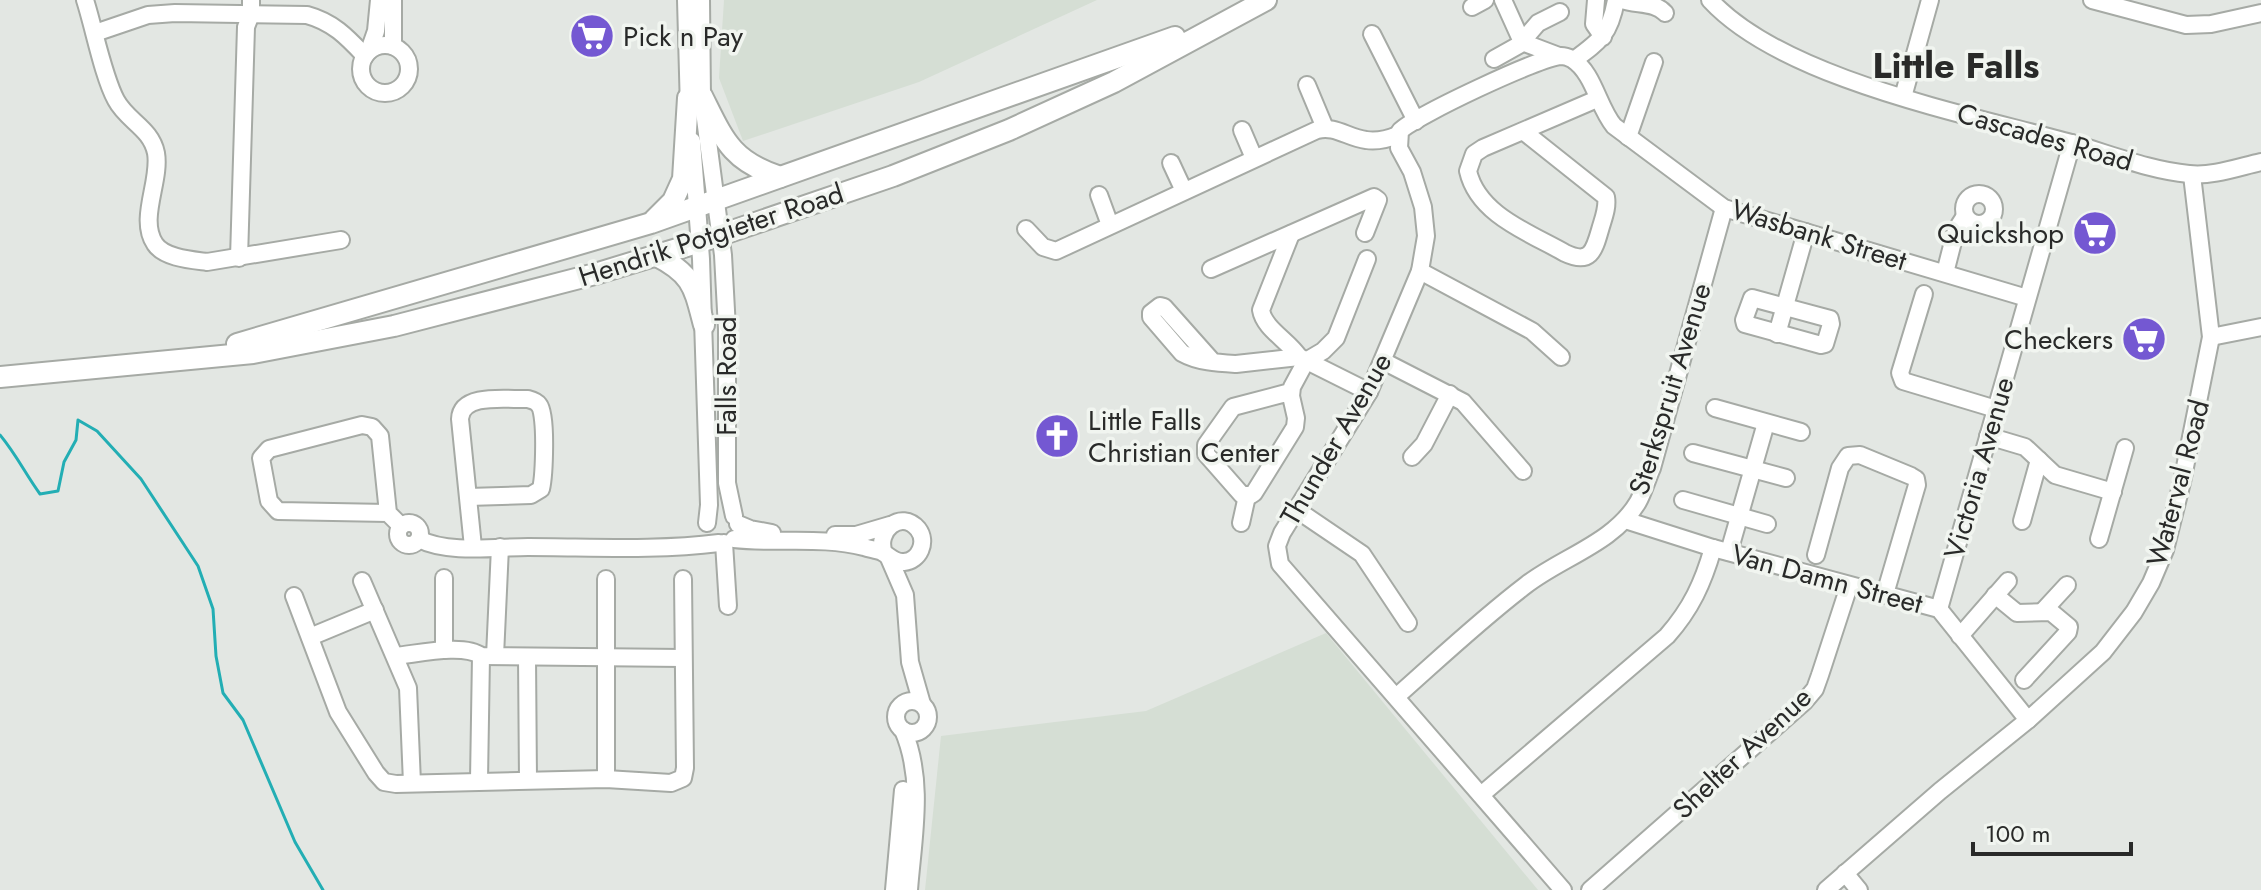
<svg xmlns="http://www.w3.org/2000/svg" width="2261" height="890" font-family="Jost,sans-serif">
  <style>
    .built { fill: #d5ded4 }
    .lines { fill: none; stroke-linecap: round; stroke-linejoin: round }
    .stream { stroke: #23aeb4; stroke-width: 3 }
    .minor-casing { stroke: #a6aaa5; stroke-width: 20 }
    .major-casing { stroke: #a6aaa5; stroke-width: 24 }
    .minor { stroke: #fff; stroke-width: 16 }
    .major { stroke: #fff; stroke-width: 20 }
    .labels { text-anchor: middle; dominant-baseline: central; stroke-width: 7; stroke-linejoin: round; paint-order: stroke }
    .poi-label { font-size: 28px; fill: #292a29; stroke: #f1f5f0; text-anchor: start }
    .street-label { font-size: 28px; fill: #292a29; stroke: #f1f5f0 }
    .district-label { font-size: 36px; font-weight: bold; fill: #292a29; stroke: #f1f5f0 }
  </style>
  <rect width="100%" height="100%" fill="#e3e7e3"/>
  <g class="built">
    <polygon points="724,0 1097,0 919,82 743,141 719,78"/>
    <polygon points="1326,633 1538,890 925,890 941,736 1146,711"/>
  </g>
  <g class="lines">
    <path class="stream" d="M0,435C16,454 26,475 40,494L58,491L64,462L76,440L78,420L97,431L141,479L198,566L213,609L216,656L223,693L243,720L295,842L323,890"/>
    <g class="minor-casing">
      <g id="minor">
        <path d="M85,0C94,28 103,76 116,100C127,121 151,128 156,153C161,181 138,219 155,244C164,258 192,260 207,262L341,240"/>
        <polyline points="686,0 689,110"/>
        <polyline points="701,0 702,96 723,255 727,329 727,483 734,516"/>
        <polyline points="1503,0 1522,42 1559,56"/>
        <polyline points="1596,0 1594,24 1603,37"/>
        <path d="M1622,0C1636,5 1656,2 1665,13"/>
        <path d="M1710,0C1783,79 1967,114 2071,143C2110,154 2148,170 2189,174C2211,177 2239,167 2261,162"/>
        <polyline points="2092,0 2186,25 2211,24 2261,13"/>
        <polyline points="1472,7 1485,0"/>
        <path d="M95,33L148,15L175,13L307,15C333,22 347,37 365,56"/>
        <polyline points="1372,34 1416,121"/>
        <circle cx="385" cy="69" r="24"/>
        <polyline points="393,46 393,0"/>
        <polyline points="369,51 376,31 379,0"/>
        <polyline points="1494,59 1519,45 1538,23 1560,12"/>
        <path d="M1574,60C1600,41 1610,34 1616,0"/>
        <polyline points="1307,85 1325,128"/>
        <polyline points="1903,97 1930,0"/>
        <polyline points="1242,130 1254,158"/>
        <path d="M1523,131L1606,197C1608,208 1603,219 1600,230C1594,251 1590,265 1565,253C1530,233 1478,215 1468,171L1474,154L1483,148L1597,99"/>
        <polyline points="1628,137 1654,62"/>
        <polyline points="692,141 701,259 709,505 707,523"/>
        <polyline points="1171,163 1184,191"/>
        <circle cx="1979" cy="209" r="15"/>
        <polyline points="1099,195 1110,225"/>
        <path d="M1026,229L1043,247L1056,251L1317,130C1335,125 1348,138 1366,140C1378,142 1388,139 1398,135"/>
        <path d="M1291,234L1261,310C1264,329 1289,341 1299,357"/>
        <polyline points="239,258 246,27 251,14 251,0"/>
        <polyline points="1211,269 1374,197 1378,200 1365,233"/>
        <polyline points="1420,271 1532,331 1561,357"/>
        <polyline points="1945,273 1956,230 1965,216"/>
        <polyline points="1924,294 1900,373 1903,381 1996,409"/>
        <polygon points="1752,298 1830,319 1831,324 1825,344 1821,345 1745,324 1744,320"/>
        <polyline points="1777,334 1806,232"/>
        <polyline points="2211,337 2261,327"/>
        <polyline points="1383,361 1463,402 1523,471"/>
        <path d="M1213,362L1164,307L1160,306L1151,313V317L1182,353C1198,362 1218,363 1236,364L1299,357L1369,392"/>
        <polyline points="1290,392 1233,407 1206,445 1206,454 1242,495 1251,495 1254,493 1295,427 1296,418 1291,396 1292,387 1306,361 1323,351 1336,338 1367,259"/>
        <polyline points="1715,408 1801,432"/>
        <polyline points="1988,436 2025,447 2055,475 2113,492"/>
        <polyline points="1693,453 1786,478"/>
        <polyline points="1412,457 1424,444 1450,394"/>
        <path d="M468,497L531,495L541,489C544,476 547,415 539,405C537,402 532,400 528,399C509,400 461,392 460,419L473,547"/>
        <polyline points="1683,500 1767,524"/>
        <polyline points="1297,510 1362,554 1408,623"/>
        <polyline points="388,513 278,511 269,501 261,458 269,449 362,425 372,427 380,436 388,513 401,526"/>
        <polyline points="1625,520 1713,548 1939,609 2028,720"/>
        <polyline points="2022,521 2039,460"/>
        <circle cx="409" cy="534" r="11"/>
        <polyline points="1241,523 1247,496"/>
        <polyline points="738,524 750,529 772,533"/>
        <polyline points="835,535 856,535 890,525"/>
        <path d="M419,539C447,554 497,547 528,547C591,547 656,551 719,543"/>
        <path d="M734,539C776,544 822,536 864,547C870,549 877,550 882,552C890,556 894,563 904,562C919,561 928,542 918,529C901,509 875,531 884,553"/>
        <polyline points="2099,539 2125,448"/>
        <polyline points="724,543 728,606"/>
        <polyline points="1729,552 1766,423"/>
        <polyline points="1816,555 1840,468 1848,456 1860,455 1911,476 1916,479 1917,485 1885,594"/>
        <polyline points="889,558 905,595 910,662 922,704"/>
        <polyline points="606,579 606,779"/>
        <polyline points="362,581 408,688 412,783"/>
        <polyline points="1995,595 2017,613 2051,612 2069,627 2068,632 2024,680"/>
        <polyline points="294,596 338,712 376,773 384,782 396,784 606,779 671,783 683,778 685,768 683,579"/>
        <polyline points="1939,609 2072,143"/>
        <polyline points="2043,611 2067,585"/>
        <polyline points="1960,636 2008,581"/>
        <polyline points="310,637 375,610"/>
        <polyline points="444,650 444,578"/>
        <path d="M395,656C417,654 464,643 481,656L683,658"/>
        <polyline points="495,656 500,547"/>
        <polyline points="527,657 528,780"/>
        <path d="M1396,697C1439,659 1480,620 1526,585C1562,557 1614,543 1638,502C1644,491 1647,479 1652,468L1724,208"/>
        <circle cx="912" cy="717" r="16"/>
        <path d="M903,730C925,781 913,837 909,890"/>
        <polyline points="479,780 481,656"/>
        <path d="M1481,795L1667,636C1691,609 1703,583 1713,548"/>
        <polyline points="1845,873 1859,890"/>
        <polyline points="894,890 903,790"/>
        <path d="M1563,890L1280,564L1277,546L1282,533L1369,392L1420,271L1426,236L1423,207L1412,172L1399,148L1400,131C1415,116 1540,57 1561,56C1566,56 1568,57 1572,59C1594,73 1598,107 1614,126L1724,208L2027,298"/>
        <polyline points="1590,890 1804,702 1815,689 1820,675 1849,586"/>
        <polyline points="1826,890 1940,791 2028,720 2103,652 2134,612 2151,583 2165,550 2182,482 2211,337 2192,175"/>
      </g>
    </g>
    <g class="major-casing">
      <g id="major">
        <path d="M702,96C724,140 731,161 780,177"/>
        <polyline points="654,220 673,201 683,179 688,98"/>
        <path d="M655,255C693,274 694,287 704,325"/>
        <polyline points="237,344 651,223 1175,37"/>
        <polyline points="0,377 253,353 394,326 595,274 700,242 893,176 1009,130 1114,82 1266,0"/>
      </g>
    </g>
    <use href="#minor" class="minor"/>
    <use href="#major" class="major"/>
  </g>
  <defs>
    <g id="supermarket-disc" transform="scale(2.3)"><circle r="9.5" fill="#7458d2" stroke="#f1f5f0"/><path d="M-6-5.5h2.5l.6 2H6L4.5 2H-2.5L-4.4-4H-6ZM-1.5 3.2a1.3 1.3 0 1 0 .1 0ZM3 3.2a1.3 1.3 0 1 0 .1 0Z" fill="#fff"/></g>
    <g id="church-disc" transform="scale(2.3)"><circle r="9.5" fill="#7458d2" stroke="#f1f5f0"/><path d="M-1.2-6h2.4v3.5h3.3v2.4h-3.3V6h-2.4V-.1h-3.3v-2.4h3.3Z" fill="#fff"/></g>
  </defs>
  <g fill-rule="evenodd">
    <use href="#supermarket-disc" x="592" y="36"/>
    <use href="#supermarket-disc" x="2095" y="233"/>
    <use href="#supermarket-disc" x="2144" y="339"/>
    <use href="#church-disc" x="1057" y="436"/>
  </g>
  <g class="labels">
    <g class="poi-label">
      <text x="623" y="36">Pick n Pay</text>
      <text x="2064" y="233" text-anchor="end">Quickshop</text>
      <text x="2113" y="339" text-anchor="end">Checkers</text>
      <text x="1088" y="420">Little Falls<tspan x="1088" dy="32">Christian Center</tspan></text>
    </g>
    <g class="street-label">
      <text transform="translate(2045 137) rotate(16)">Cascades Road</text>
      <text transform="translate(711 235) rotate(-18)">Hendrik Potgieter Road</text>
      <text transform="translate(1819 235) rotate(17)">Wasbank Street</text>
      <text transform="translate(726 376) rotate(-90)">Falls Road</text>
      <text transform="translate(1670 389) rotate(-73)">Sterkspruit Avenue</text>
      <text transform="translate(1336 439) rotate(-60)">Thunder Avenue</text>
      <text transform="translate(1979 468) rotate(-74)">Victoria Avenue</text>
      <text transform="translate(2178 483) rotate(-75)">Waterval Road</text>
      <text transform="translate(1827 579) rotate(15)">Van Damn Street</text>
      <text transform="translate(1742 753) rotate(-43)">Shelter Avenue</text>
    </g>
    <g class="district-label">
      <text x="1956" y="65">Little Falls</text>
    </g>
  </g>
  <path d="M1973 842v12h158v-12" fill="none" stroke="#292a29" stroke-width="4"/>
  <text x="1985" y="842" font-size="24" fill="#292a29" stroke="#f1f5f0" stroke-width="6" paint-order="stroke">100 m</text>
</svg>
